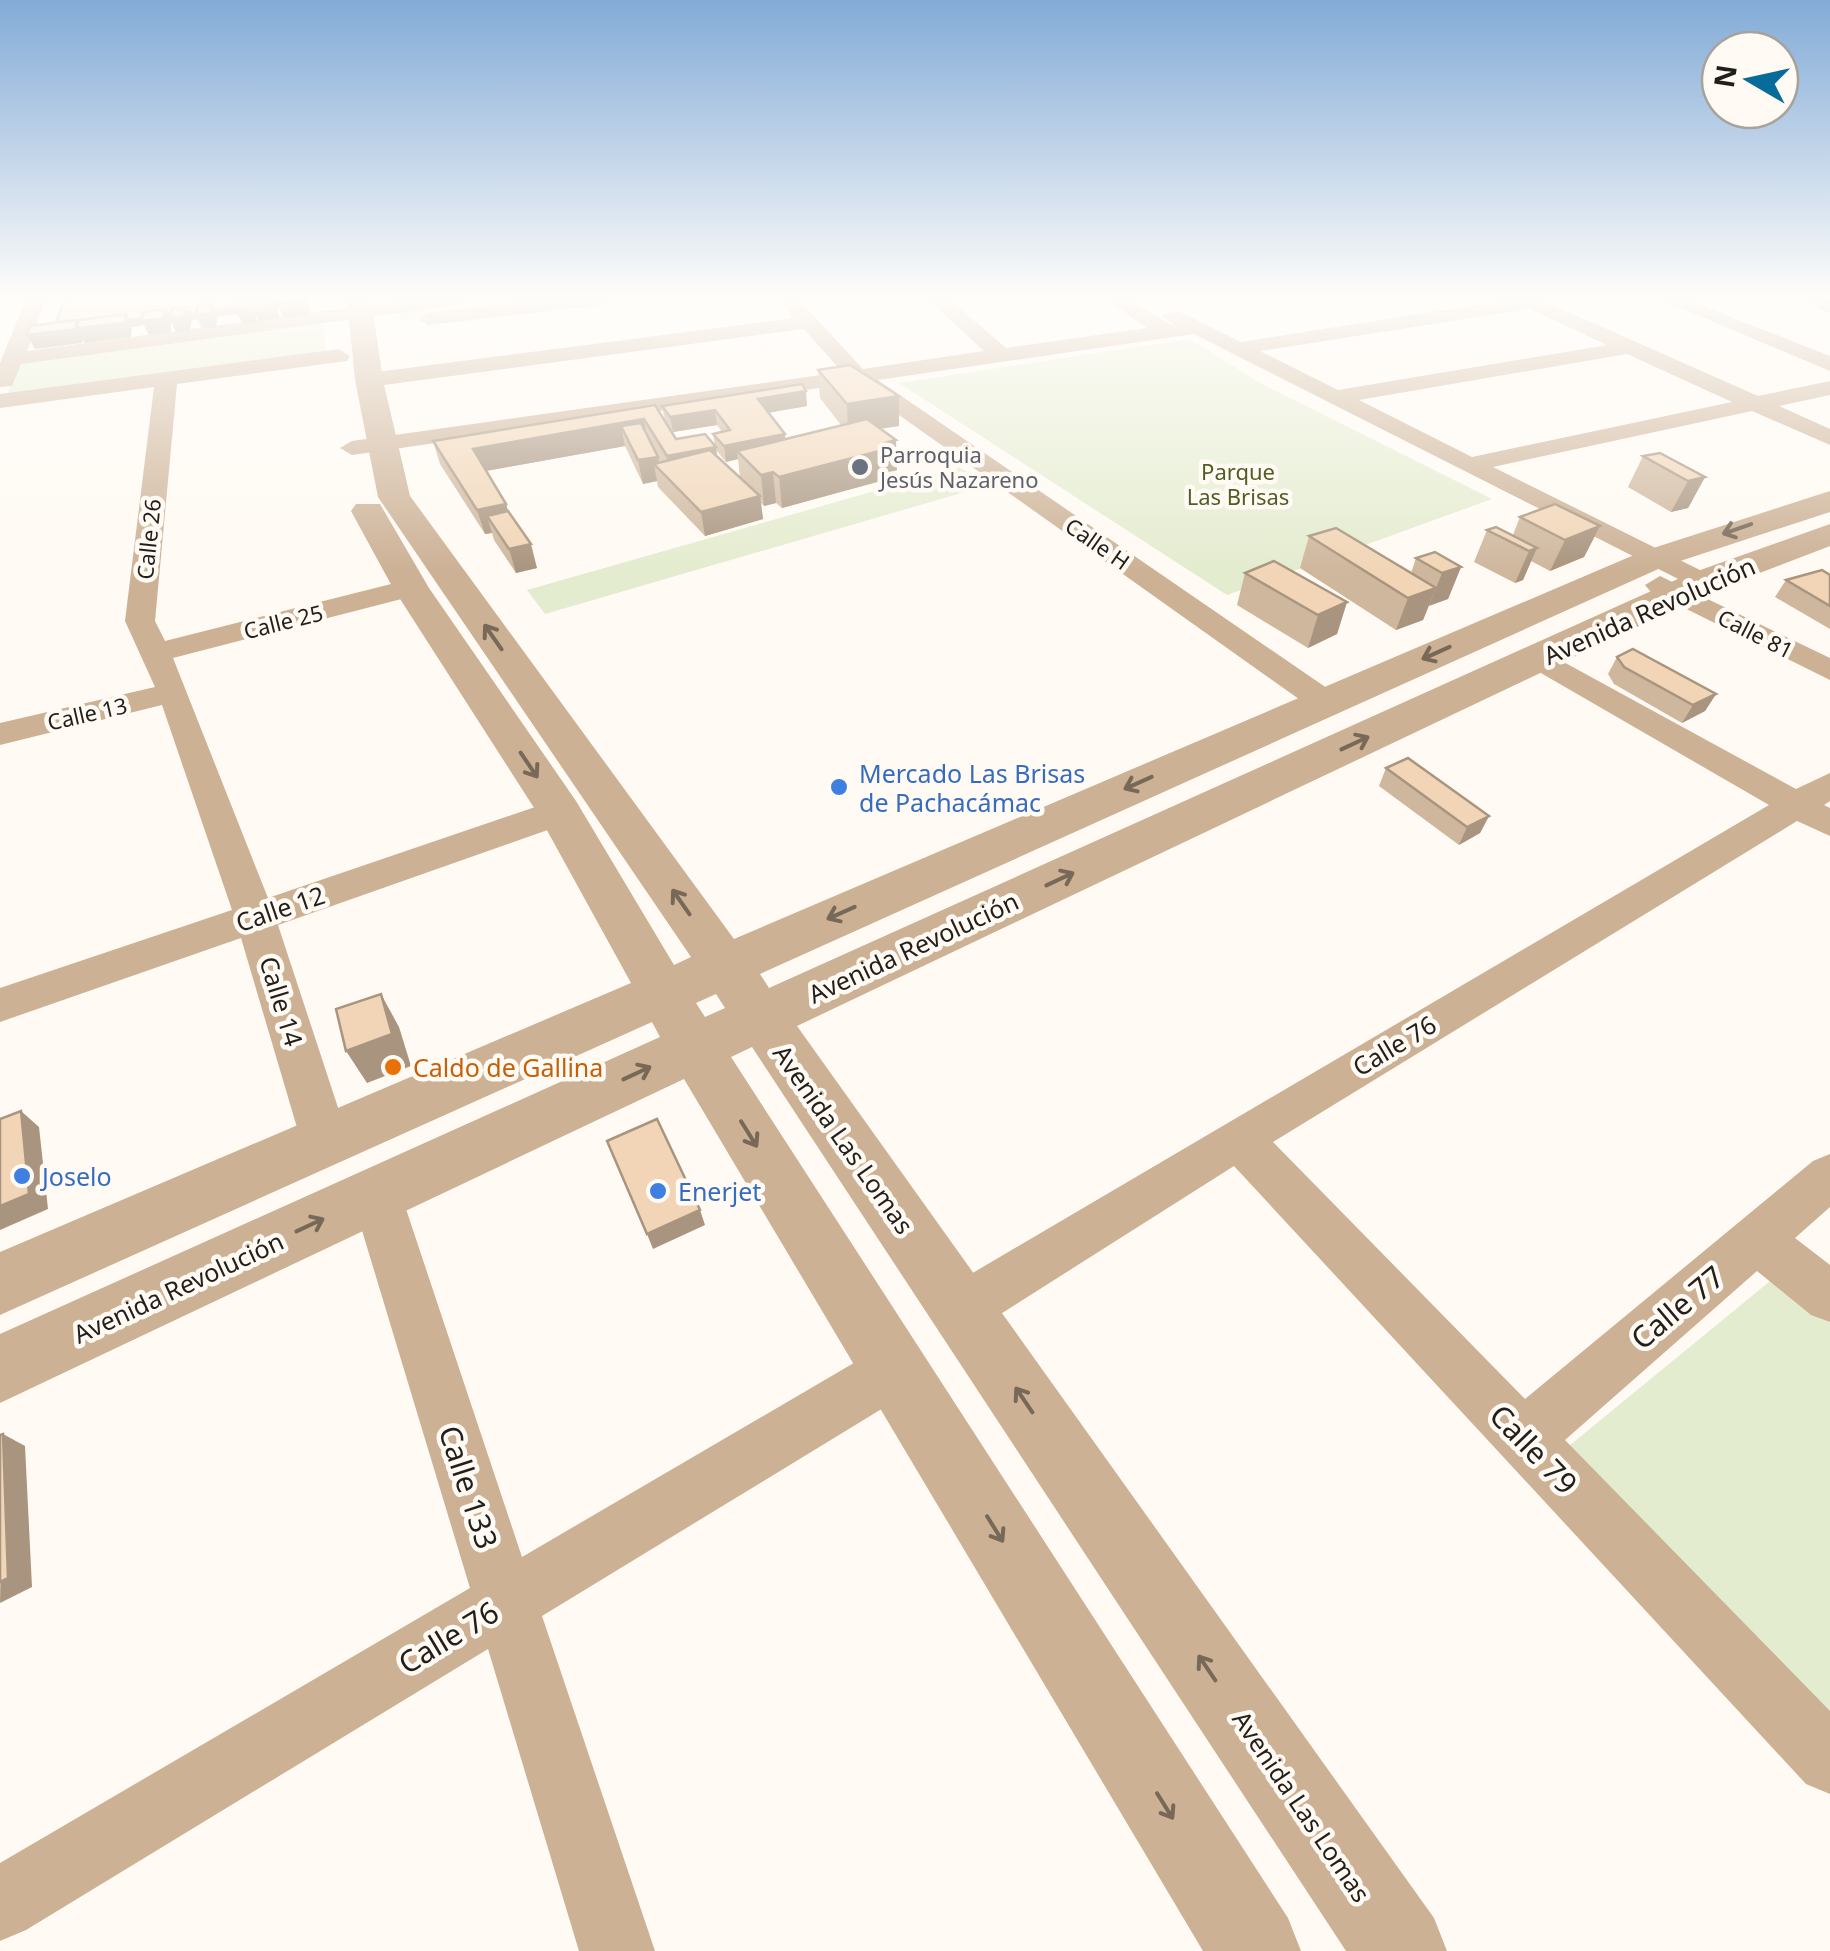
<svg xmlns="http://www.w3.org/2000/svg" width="1830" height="1951" font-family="'Noto Sans',sans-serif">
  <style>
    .green { fill: #e4eccf }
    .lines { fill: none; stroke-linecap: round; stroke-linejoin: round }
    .minor { fill: #ccb195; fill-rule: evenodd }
    .tertiary { fill: #ccb195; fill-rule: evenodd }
    .wall { fill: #cfb79d; fill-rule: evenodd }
    .shaded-wall { fill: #a9957f }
    .building { fill: #f1d5b6; stroke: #a9957f; stroke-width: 2.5 }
    .oneway { stroke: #776858 }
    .worship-dot { fill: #6b7280; stroke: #fffaf3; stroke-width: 4 }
    .shop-dot { fill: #3f7fe0; stroke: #fffaf3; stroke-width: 4 }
    .food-dot { fill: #e8710a; stroke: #fffaf3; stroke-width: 4 }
    .labels { text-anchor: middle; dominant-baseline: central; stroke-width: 9; stroke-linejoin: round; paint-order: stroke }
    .far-worship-label { font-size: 22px; fill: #5b616d; stroke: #fffaf3; text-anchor: start }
    .far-park-label { font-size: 22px; fill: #525d24; stroke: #fffaf3 }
    .far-street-label { font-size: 22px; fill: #221f1b; stroke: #fffaf3 }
    .street-label { font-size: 25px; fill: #221f1b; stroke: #fffaf3 }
    .shop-label { font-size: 25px; fill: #366cbe; stroke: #fffaf3; text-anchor: start }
    .food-label { font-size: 25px; fill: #c56008; stroke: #fffaf3; text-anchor: start }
    .near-street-label { font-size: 30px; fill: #221f1b; stroke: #fffaf3 }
  </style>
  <rect width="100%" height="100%" fill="#fffaf3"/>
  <g class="green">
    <polygon points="470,299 573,299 398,321 395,308"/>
    <polygon points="323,322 326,353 7,395 19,361"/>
    <polygon points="1189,339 1262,384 1492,499 1227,595 899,383"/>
    <polygon points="959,467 989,485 545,614 527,590"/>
    <polygon points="1775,1277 1830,1323 1830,1730 1564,1450"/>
  </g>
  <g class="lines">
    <g class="minor">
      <polygon points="26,299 46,299 27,351 415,299 466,299 456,305 21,364 12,386 0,387 0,363"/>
      <polygon points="553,299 610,299 600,305 428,325 418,319 428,313"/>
      <path d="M778,299H798L863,369L984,351L928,299H949L1006,348L1147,328L1106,299H1129L1171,325H1174L1161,315L1178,311L1241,342L1514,299H1539L1758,396L1830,381V395L1779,406L1830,429V445L1752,411L1493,467L1712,576L1717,582L1712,588L1702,591L1194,334L878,380L1337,695L1342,702L1337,709H1313L854,383L352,455L340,448L352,441L842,372L804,329L369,387L358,380L369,373L794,318ZM1530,309L1607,345L1338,390L1260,351ZM1627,354L1732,402L1472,457L1359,400Z"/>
      <polygon points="1659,299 1685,299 1830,356 1830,371"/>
      <polygon points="1799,299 1830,300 1830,313"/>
      <polygon points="339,349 350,356 347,361 177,384 155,621 165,641 411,579 426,588 421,594 173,658 268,898 547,803 560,800 573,803 579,812 573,821 278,925 349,1141 342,1155 325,1162 308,1155 301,1141 241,938 0,1022 0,988 232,910 162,705 0,745 0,723 155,687 125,621 154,387 0,408 0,394"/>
      <polygon points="1660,576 1830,658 1830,680 1650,591 1645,585"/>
      <polygon points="1538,648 1796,789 1830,773 1830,801 1824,805 1830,808 1830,836 1797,821 1273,1142 1525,1399 1813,1161 1830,1154 1830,1207 1795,1238 1830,1265 1830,1322 1811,1315 1757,1271 1565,1440 1830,1711 1830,1794 1806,1784 1234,1166 980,1327 961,1335 942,1327 934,1309 942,1291 1769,805 1527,665 1522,658 1527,651"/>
      <polygon points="376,1172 394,1178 401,1194 522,1557 876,1350 896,1341 916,1350 924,1369 916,1388 542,1616 655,1951 579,1951 488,1649 26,1930 0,1941 0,1863 470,1588 351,1194 358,1178"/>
    </g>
    <path class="tertiary" d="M347,299H371L383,380L410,496L734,939L1641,552L1830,491V512L1665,566L760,974L769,988L1689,574L1830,524V546L1715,590L797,1026L1434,1918L1447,1951H1346L752,1047L731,1057L1288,1918L1301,1951H1203L684,1079L0,1403V1334L660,1037L652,1022L0,1315V1252L631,983L538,814L393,588L351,511L356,504H380L429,588L576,801L674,965L691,957L378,497L355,380ZM716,994L725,1008L705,1017L696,1003Z"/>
  </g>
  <g class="wall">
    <path d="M818,370L899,396V426L880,428L897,470L887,473L888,479L782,508L776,503L764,506L761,503L763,519L705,536L658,487L657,481L643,484L625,446L486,471L506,504L508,511L537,568L516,573L494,540L492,533L485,534L440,464L433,441L655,405L676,439L715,446L713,434L722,432L717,425L673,432L665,421L662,406H807L768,413L785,439L841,425L820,398ZM716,450L726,462L738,459L740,477L717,456Z"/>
    <polygon points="1643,456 1705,477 1688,508 1671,512 1628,487"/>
    <polygon points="1520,517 1600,526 1584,557 1550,571 1531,561 1523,580 1515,583 1474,562 1487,530 1513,535"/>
    <polygon points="1309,536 1411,573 1416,558 1461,567 1448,599 1429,605 1423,620 1396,630 1300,568"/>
    <polygon points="1245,573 1347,602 1337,634 1308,648 1237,605"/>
    <polygon points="1830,575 1830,629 1775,597 1786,580"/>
    <polygon points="1617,657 1716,694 1705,711 1682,723 1614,684 1608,674"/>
    <polygon points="1386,768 1489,816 1480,833 1459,845 1379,786"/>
  </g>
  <g class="shaded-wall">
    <polygon points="309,298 310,314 283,318 280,309 278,309 279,318 258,321 256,316 256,322 242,324 238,314 217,317 216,327 202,329 198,319 192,320 190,330 176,332 171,322 171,332 149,335 144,325 132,327 131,337 85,343 83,340 82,343 35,349 27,335 77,320 251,299"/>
    <polygon points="806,391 807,406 760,414 758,399"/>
    <polygon points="899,396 899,426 848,434 847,404"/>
    <polygon points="715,410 717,425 673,432 670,417"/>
    <polygon points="644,419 648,442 621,426 625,446 480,472 473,449"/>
    <polygon points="785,434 786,450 737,451 738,459 726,462 724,446"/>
    <polygon points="896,440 897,470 887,473 888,479 782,508 779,477"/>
    <polygon points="716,447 719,470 671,479 667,456"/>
    <polygon points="658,457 661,471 654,464 657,481 643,484 638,460"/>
    <polygon points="773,472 776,503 764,506 761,475"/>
    <polygon points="1705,477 1688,508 1671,512 1688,481"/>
    <polygon points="760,496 763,519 705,536 701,512"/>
    <polygon points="506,504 513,528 487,516 492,533 485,534 477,510"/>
    <polygon points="1600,526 1584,557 1550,571 1565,540"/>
    <polygon points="531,544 537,568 516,573 509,549"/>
    <polygon points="1537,548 1523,580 1515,583 1529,551"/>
    <polygon points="1461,567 1448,599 1429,606 1442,573"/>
    <polygon points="1436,588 1423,620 1396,630 1408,598"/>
    <polygon points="1347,602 1337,634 1308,648 1318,615"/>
    <polygon points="1716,694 1705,711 1682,723 1693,705"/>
    <polygon points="1489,816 1480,833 1459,845 1467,827"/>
    <polygon points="381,994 399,1027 411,1066 367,1083 346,1051"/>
    <polygon points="21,1111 39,1127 48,1209 0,1230 0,1206"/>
    <polygon points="700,1210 705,1225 653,1249 647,1234"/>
    <polygon points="3,1434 25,1446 32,1587 0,1603"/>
  </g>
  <g class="building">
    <polygon points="65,298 253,298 253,303 251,299 237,301 237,307 214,310 212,304 198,306 196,312 188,313 186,307 172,309 170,315 168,315 165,309 143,312 142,318 129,320 126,314 79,320 79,323 77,320 56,322"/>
    <polygon points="273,298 274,304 253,307 252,299"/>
    <polygon points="278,298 305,298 305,301 278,304"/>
    <polygon points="251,299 250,308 236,310 237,301"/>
    <polygon points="212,304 210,313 196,315 198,306"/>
    <polygon points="186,307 184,316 169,318 172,309"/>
    <polygon points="165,309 164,318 142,321 143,312"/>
    <polygon points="126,314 124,323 77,328 79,320"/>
    <polygon points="77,320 75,329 27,335 30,326"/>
    <polygon points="850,365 899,396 847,404 818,370"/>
    <polygon points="802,384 806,391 758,399 785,434 724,446 713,434 730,430 715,410 670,417 662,406"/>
    <polygon points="655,405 676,439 705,434 716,447 667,456 644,419 473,449 506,504 477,510 433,441"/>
    <polygon points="867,419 896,440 881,444 887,449 779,477 773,472 761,475 737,451"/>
    <polygon points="641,423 658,457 638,460 621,426"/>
    <polygon points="710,450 760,496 701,512 654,464"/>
    <polygon points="1660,453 1705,477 1688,481 1643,456"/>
    <polygon points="1555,504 1600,526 1565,540 1520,517"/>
    <polygon points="508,511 531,544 509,549 487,516"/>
    <polygon points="1496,527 1537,548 1529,551 1487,530"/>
    <polygon points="1336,528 1436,588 1408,598 1309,536"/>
    <polygon points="1435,552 1461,567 1442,573 1416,558"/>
    <polygon points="1274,561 1347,602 1318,615 1245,573"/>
    <polygon points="1822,570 1830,575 1830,606 1786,580"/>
    <polygon points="1633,649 1716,694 1693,705 1624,667 1617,657"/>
    <polygon points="1408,758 1489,816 1467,827 1386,768"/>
    <polygon points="381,994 392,1034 346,1051 336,1009"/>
    <polygon points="21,1111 29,1194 0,1206 0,1119"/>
    <polygon points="657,1119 700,1210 647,1234 607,1141"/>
    <polygon points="3,1434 8,1578 0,1582 0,1435"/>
  </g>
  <defs><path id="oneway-shaft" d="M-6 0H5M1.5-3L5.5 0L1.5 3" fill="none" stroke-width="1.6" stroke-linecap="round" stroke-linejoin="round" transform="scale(2.5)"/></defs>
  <g class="oneway">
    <use href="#oneway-shaft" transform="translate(1737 529) rotate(161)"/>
    <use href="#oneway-shaft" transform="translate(493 637) rotate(-125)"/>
    <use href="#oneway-shaft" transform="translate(1436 653) rotate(156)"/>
    <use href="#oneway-shaft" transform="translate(1355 743) rotate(-25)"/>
    <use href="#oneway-shaft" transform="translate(529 765) rotate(56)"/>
    <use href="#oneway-shaft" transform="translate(1138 783) rotate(156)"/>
    <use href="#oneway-shaft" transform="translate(1060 879) rotate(-25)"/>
    <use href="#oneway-shaft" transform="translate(681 902) rotate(-125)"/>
    <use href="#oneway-shaft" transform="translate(841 913) rotate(156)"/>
    <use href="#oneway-shaft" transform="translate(637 1073) rotate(-25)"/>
    <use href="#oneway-shaft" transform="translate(749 1134) rotate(58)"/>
    <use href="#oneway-shaft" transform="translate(310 1225) rotate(-25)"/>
    <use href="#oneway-shaft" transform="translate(1024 1400) rotate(-124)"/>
    <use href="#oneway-shaft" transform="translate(995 1529) rotate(58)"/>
    <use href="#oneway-shaft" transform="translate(1207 1668) rotate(-124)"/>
    <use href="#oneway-shaft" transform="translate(1165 1806) rotate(58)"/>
  </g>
  <linearGradient id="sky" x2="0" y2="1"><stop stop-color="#82abd7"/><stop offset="0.52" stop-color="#fffdfa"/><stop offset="1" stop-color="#fffdfa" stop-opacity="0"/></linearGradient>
  <rect width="1830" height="572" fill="url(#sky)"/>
  <circle class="worship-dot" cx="860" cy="467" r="10"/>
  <g class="shop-dot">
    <circle cx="839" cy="787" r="10"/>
    <circle cx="22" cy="1176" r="10"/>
    <circle cx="658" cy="1191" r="10"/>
  </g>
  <circle class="food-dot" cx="393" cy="1067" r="10"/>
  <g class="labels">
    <g class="far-worship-label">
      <text x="880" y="454">Parroquia<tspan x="880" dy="25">Jesús Nazareno</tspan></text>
    </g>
    <g class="far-park-label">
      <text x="1238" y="471">Parque<tspan x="1238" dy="25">Las Brisas</tspan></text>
    </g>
    <g class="far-street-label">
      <text transform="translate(148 539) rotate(-84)">Calle 26</text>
      <text transform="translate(1098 543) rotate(35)">Calle H</text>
      <text transform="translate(283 621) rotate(-14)">Calle 25</text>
      <text transform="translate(1756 633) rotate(27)">Calle 81</text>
      <text transform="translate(87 713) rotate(-13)">Calle 13</text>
    </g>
    <g class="street-label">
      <text transform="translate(1649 610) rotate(-24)">Avenida Revolución</text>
      <text transform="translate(280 908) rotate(-19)">Calle 12</text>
      <text transform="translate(913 947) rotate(-25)">Avenida Revolución</text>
      <text transform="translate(282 1001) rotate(73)">Calle 14</text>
      <text transform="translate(1394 1045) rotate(-31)">Calle 76</text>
      <text transform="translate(844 1139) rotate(55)">Avenida Las Lomas</text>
      <text transform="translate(178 1287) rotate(-25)">Avenida Revolución</text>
      <text transform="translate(1302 1806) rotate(56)">Avenida Las Lomas</text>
    </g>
    <g class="shop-label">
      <text x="859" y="773">Mercado Las Brisas<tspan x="859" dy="29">de Pachacámac</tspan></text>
      <text x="42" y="1176">Joselo</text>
      <text x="678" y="1191">Enerjet</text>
    </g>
    <g class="food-label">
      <text x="413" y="1067">Caldo de Gallina</text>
    </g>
    <g class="near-street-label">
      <text transform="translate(1677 1307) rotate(-40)">Calle 77</text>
      <text transform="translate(1534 1449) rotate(46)">Calle 79</text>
      <text transform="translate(469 1487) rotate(72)">Calle 133</text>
      <text transform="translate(448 1637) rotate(-31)">Calle 76</text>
    </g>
  </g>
  <g transform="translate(1750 80) rotate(279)"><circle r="48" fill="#fffaf3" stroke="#a7a29d" stroke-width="2.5"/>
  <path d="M0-8L18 38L0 25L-18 38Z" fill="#076c9a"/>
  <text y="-15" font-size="28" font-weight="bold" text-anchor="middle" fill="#221f1b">N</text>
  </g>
</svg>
